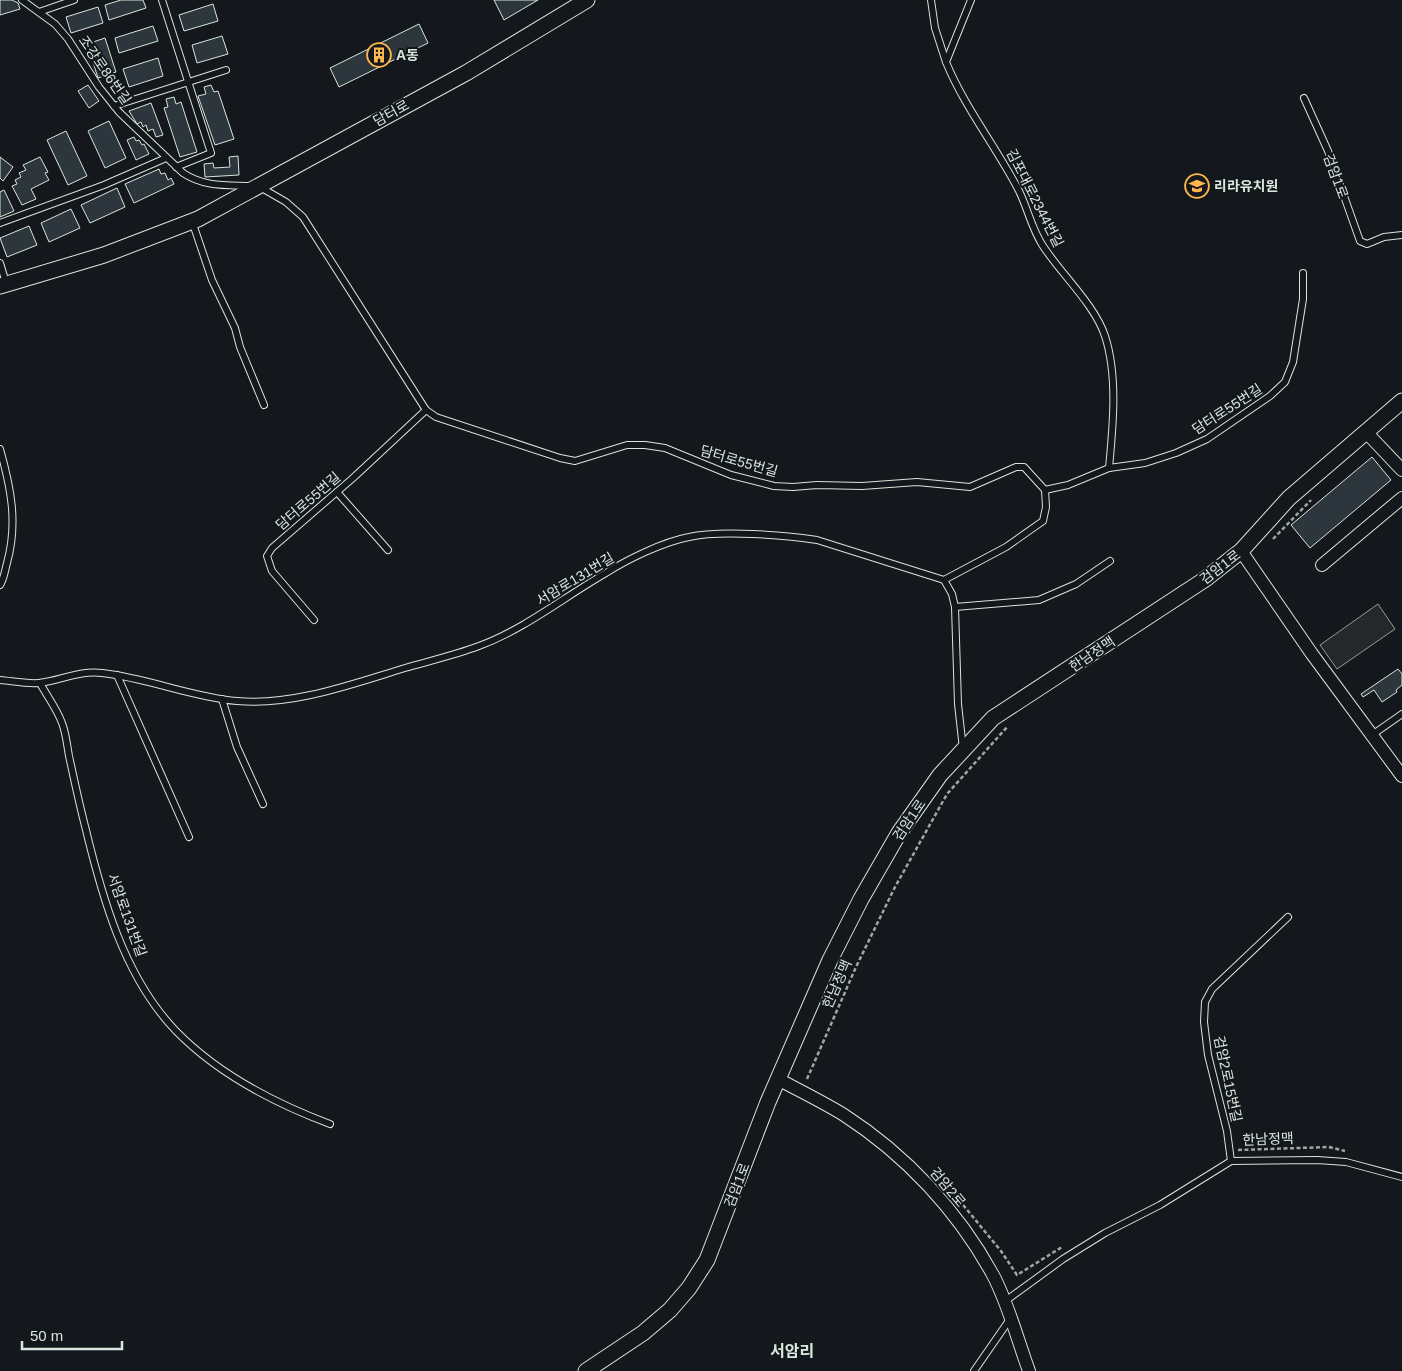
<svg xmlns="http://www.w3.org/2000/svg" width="1402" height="1371" font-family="Helvetica,'Noto Sans KR',sans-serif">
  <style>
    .parking { fill: #24282b; stroke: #939e99 }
    .building { fill: #2c363c; stroke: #d8e6dc }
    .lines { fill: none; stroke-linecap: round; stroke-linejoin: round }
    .service-casing { stroke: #d8e6dc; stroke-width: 8 }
    .minor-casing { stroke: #d8e6dc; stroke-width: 14 }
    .tertiary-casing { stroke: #d8e6dc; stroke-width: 17 }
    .path { stroke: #9da8a2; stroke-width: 2.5; stroke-dasharray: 4 2.5; stroke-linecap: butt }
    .service { stroke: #14181c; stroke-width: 6 }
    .minor { stroke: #14181c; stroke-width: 12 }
    .tertiary { stroke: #14181c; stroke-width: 15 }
    .labels { text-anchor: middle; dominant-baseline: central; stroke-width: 4; stroke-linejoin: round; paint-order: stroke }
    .poi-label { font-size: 14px; font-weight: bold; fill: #d8e6dc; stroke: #14181c; text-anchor: start }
    .street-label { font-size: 14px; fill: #d8e6dc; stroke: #14181c }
    .quarter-label { font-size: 16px; font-weight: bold; fill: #d8e6dc; stroke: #14181c }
  </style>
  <rect width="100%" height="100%" fill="#14181c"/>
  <polygon class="parking" points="1378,604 1395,629 1337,669 1320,645"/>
  <g class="building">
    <polygon points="0,0 12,0 18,3 20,9 0,15"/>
    <polygon points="121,0 143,0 146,8 109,20 105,5"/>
    <polygon points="494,0 538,0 504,20"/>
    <polygon points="213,4 218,21 184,31 179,15"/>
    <polygon points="98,7 103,23 71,33 66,17"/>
    <polygon points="419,24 428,43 339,87 330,68"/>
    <polygon points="153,26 158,41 119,53 115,38"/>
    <polygon points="222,36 228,54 197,63 192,45"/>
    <polygon points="105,38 116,72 98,78 87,44"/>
    <polygon points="158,58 163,76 129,87 123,69"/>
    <polygon points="88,85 99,101 89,108 78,91"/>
    <polygon points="211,85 214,92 218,91 234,139 215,145 198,96 206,94 204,87"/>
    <polygon points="174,97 176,104 181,102 197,152 180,157 164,108 168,107 166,99"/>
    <polygon points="151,103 163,135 156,137 153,129 148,131 146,125 143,127 141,122 137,124 129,111"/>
    <polygon points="109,121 126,158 105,168 88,131"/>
    <polygon points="66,131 87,176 68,185 47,140"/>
    <polygon points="134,137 136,141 139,140 142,145 144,144 149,154 136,160 127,140"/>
    <polygon points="238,156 239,175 205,177 204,164 213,163 214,168 230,167 229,157"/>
    <polygon points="0,157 13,167 3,181 0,178"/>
    <polygon points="40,157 48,172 45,173 49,180 31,189 36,199 22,205 12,186 17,184 15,180 21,177 19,173 26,170 23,165"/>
    <polygon points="159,169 161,174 165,173 168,180 171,178 174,184 134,203 125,184"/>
    <polygon points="117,188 125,207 90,223 81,205"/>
    <polygon points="4,190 14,211 0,217 0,192"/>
    <polygon points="71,209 80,228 49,242 41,223"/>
    <polygon points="29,226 37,245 7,257 0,238"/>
    <polygon points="1372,457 1391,480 1310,548 1291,525"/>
    <polygon points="1398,669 1402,674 1402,685 1396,690 1397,692 1382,702 1374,690 1363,697 1361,694"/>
  </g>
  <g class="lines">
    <g class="service-casing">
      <g id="service">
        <path d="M22,0L55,24L68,39L99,87L119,112L183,173C204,187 226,185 251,186"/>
        <polyline points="162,0 211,153 176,167"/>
        <polyline points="931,0 935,28 946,62"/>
        <path d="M971,0L946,62C964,106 994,144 1017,187C1027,205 1031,228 1043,246C1061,274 1095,305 1105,336C1118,376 1113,426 1109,468"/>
        <polyline points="39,12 74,0"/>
        <polyline points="1304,98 1328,151 1360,241 1367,244 1384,237 1402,235"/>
        <polyline points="114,106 226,70"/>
        <polyline points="260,187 286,202 303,217 426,410 436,417 560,458 575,461 627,445 645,445 665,448 731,475 774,486 793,487 817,485 862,486 917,482 970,487 1016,467 1024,467 1045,490 1068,485 1109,468 1145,463 1176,453 1207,439 1270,396 1285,382 1293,362 1303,299 1303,273"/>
        <polyline points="192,221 212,280 235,328 240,347 264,405"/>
        <polyline points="0,223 104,185 166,158"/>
        <polyline points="0,263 6,283"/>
        <path d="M0,449C11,488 18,523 7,563C5,570 4,579 0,585"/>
        <polyline points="337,492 388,550"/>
        <polyline points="955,607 1039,600 1076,584 1110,561"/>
        <polyline points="314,620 272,571 267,556 272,548 353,478 426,410"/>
        <polyline points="117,675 189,837"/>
        <path d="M0,680C12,681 26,684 39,683C60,681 79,670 102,673C148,678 191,697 237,701C293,706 352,684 405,668C429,661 455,655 479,646C525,629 564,597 606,573C628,559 663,542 689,537C719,530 786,535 817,540L944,580"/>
        <path d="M40,683C47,696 57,709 62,723C66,733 67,745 69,756C74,779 79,803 85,826C102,897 124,977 176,1031C218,1074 274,1103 330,1124"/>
        <polyline points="222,699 237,747 263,804"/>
        <polyline points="1372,735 1402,714"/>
        <polyline points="963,749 958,704 955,607 952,594 944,580 1006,547 1043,521 1046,507 1045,490"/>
        <polyline points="1231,1161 1227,1131 1208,1055 1204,1022 1205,1002 1212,989 1288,917"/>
        <polyline points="1004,1302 1063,1259 1105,1233 1160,1205 1231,1161 1317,1160 1346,1162 1402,1177"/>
        <polyline points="974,1371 1010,1319"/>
      </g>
    </g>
    <g class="minor-casing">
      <g id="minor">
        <polyline points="1366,432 1402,470"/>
        <polyline points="1241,551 1312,654 1402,776"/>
        <polyline points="1322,565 1402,498"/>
        <path d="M778,1079C800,1091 823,1102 844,1115C906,1155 958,1211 993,1275C1008,1303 1018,1341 1029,1371"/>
      </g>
    </g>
    <g class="tertiary-casing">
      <g id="tertiary">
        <polyline points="0,286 104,255 198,219 466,73 587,0"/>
        <polyline points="586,1371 643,1333 670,1310 689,1288 707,1260 768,1102 830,960 861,899 899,833 940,775 993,718 1204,580 1241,551 1289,498 1402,401"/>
      </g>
    </g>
    <g class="path">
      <polyline points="1273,539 1311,500"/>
      <polyline points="807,1079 856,967 895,887 947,794 1008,726"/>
      <polyline points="1238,1150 1329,1147 1345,1151"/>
      <polyline points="959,1200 1001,1251 1017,1275 1062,1247"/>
    </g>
    <use href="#service" class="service"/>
    <use href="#minor" class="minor"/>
    <use href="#tertiary" class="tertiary"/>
  </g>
  <defs>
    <g id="building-ring" transform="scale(1.25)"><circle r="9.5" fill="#14181c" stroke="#ffb74d" stroke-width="1.5"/><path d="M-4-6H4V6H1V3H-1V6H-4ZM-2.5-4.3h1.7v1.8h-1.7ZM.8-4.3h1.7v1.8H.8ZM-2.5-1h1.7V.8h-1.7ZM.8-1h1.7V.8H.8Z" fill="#ffb74d"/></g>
    <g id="school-ring" transform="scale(1.25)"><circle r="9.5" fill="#14181c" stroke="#ffb74d" stroke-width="1.5"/><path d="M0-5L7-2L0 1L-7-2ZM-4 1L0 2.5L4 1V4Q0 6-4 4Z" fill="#ffb74d"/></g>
  </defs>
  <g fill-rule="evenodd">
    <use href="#building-ring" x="379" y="55"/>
    <use href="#school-ring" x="1197" y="186"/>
  </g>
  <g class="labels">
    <g class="poi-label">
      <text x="396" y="55">A동</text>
      <text x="1214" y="186">리라유치원</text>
    </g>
    <g class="street-label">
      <text transform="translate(105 70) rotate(55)">조강로86번길</text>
      <text transform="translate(391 113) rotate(-29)">담터로</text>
      <text transform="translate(1336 176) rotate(70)">검암1로</text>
      <text transform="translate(1035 198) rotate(63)">김포대로2344번길</text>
      <text transform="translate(1227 409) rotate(-33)">담터로55번길</text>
      <text transform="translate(739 461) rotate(16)">담터로55번길</text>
      <text transform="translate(308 501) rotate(-41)">담터로55번길</text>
      <text transform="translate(1220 567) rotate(-37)">검암1로</text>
      <text transform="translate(575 579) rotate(-31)">서암로131번길</text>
      <text transform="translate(1092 654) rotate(-34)">한남정맥</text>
      <text transform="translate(909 820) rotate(-56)">검암1로</text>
      <text transform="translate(127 915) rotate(70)">서암로131번길</text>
      <text transform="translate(837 984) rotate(-66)">한남정맥</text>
      <text transform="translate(1228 1079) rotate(78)">검암2로15번길</text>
      <text transform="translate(1268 1139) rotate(-2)">한남정맥</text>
      <text transform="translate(737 1185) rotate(-69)">검암1로</text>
      <text transform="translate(948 1187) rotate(50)">검암2로</text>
    </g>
    <g class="quarter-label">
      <text x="792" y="1351">서암리</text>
    </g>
  </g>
  <path d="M22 1341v8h100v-8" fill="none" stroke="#d8e6dc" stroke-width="2.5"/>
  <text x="30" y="1341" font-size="15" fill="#d8e6dc" stroke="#14181c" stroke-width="4" paint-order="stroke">50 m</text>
</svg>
